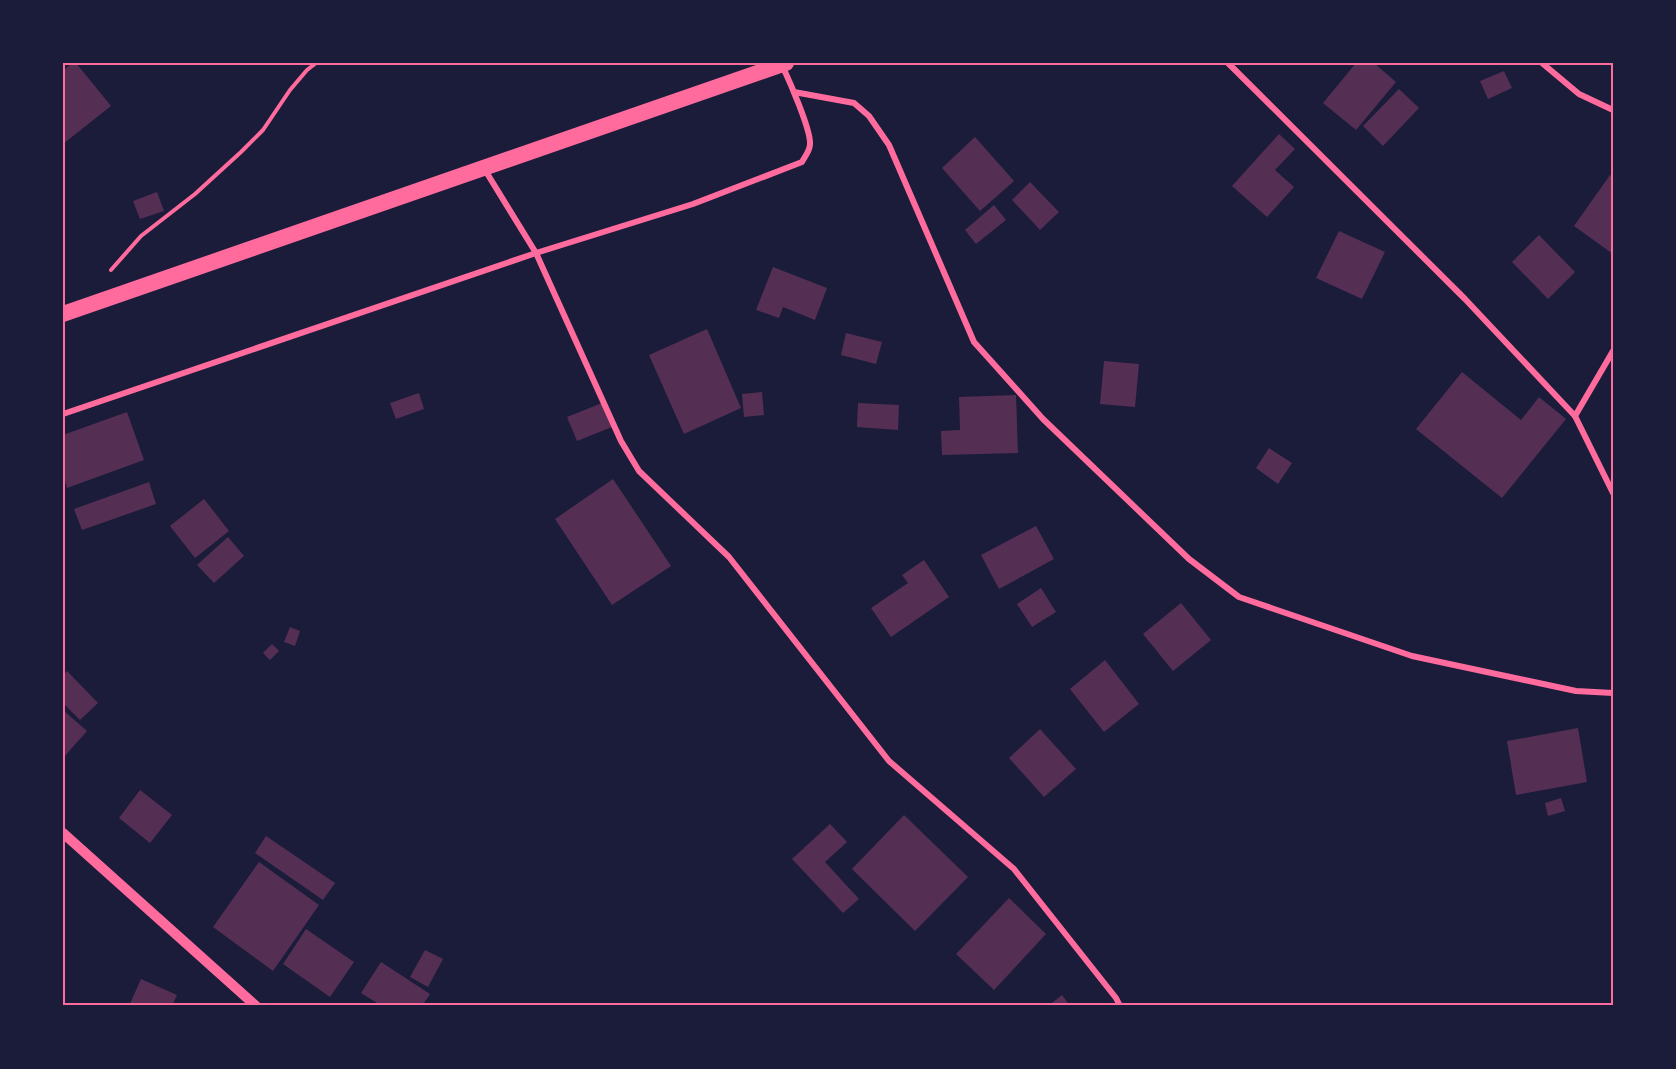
<svg xmlns="http://www.w3.org/2000/svg" width="1676" height="1069" font-family="Quicksand,sans-serif">
  <style>
    .building { fill: #542f53 }
    .lines { fill: none; stroke-linecap: round; stroke-linejoin: round }
    .path { stroke: #ff6b9d; stroke-width: 4 }
    .minor { stroke: #ff6b9d; stroke-width: 6 }
    .tertiary { stroke: #ff6b9d; stroke-width: 10 }
    .trunk { stroke: #ff6b9d; stroke-width: 16 }
    .neatline { fill: none; stroke: #ff6b9d; stroke-width: 2 }
  </style>
  <rect width="100%" height="100%" fill="#1b1b3a"/>
  <g class="building">
    <polygon points="72,63 76,63 111,106 63,144 63,71"/>
    <polygon points="1356,63 1374,63 1396,82 1356,130 1323,103"/>
    <polygon points="1504,71 1512,88 1488,99 1480,81"/>
    <polygon points="1399,89 1419,108 1383,146 1363,126"/>
    <polygon points="1279,134 1295,149 1275,170 1294,187 1267,217 1232,186"/>
    <polygon points="975,137 1014,181 980,211 942,168"/>
    <polygon points="1610,175 1613,177 1613,254 1574,226"/>
    <polygon points="1030,182 1059,212 1040,230 1012,200"/>
    <polygon points="157,192 164,211 140,219 133,201"/>
    <polygon points="994,205 1006,220 976,244 965,230"/>
    <polygon points="1339,231 1385,252 1362,299 1316,278"/>
    <polygon points="1539,235 1575,272 1548,299 1512,262"/>
    <polygon points="773,267 827,288 815,320 783,307 779,318 756,310"/>
    <polygon points="707,329 741,408 684,434 649,355"/>
    <polygon points="846,333 882,342 876,364 841,355"/>
    <polygon points="1104,361 1139,364 1135,407 1100,404"/>
    <polygon points="1462,372 1521,420 1539,397 1566,419 1502,498 1416,429"/>
    <polygon points="762,392 764,415 744,417 742,394"/>
    <polygon points="419,393 424,409 396,419 390,403"/>
    <polygon points="1016,395 1018,453 942,455 941,431 960,430 959,397"/>
    <polygon points="602,403 612,427 577,441 567,417"/>
    <polygon points="858,403 899,405 898,430 857,427"/>
    <polygon points="127,412 144,460 67,488 63,475 63,435"/>
    <polygon points="1269,448 1292,463 1278,484 1256,468"/>
    <polygon points="613,479 671,566 612,605 555,519"/>
    <polygon points="149,482 156,504 82,530 74,509"/>
    <polygon points="204,499 229,531 195,558 170,526"/>
    <polygon points="1036,526 1054,559 999,589 981,555"/>
    <polygon points="228,537 244,556 214,583 197,565"/>
    <polygon points="924,560 949,597 891,637 871,608 908,583 902,575"/>
    <polygon points="1041,588 1056,612 1032,627 1017,604"/>
    <polygon points="1181,603 1211,640 1173,671 1143,634"/>
    <polygon points="290,627 300,631 295,646 284,642"/>
    <polygon points="272,644 279,651 270,660 263,653"/>
    <polygon points="1105,660 1139,704 1104,732 1070,689"/>
    <polygon points="67,671 98,703 80,720 63,703 63,675"/>
    <polygon points="63,710 87,731 63,758"/>
    <polygon points="1578,728 1587,782 1516,795 1507,741"/>
    <polygon points="1040,729 1076,769 1044,797 1009,758"/>
    <polygon points="140,790 172,815 150,843 119,818"/>
    <polygon points="1561,798 1565,811 1548,816 1545,803"/>
    <polygon points="904,815 968,877 915,931 852,869"/>
    <polygon points="830,824 847,842 825,862 859,899 843,913 792,859"/>
    <polygon points="266,836 335,883 323,900 255,853"/>
    <polygon points="259,862 319,905 273,971 213,927"/>
    <polygon points="1009,898 1046,934 994,990 956,954"/>
    <polygon points="306,929 354,962 330,997 283,964"/>
    <polygon points="425,950 443,959 428,987 410,977"/>
    <polygon points="381,962 430,994 422,1006 382,1006 361,993"/>
    <polygon points="141,979 177,995 172,1006 129,1006"/>
    <polygon points="1062,995 1070,1006 1048,1006"/>
  </g>
  <g class="lines">
    <polyline class="path" points="111,270 141,236 195,194 241,152 263,130 290,90 307,70 316,63"/>
    <g class="minor">
      <polyline points="1228,63 1465,299 1575,416 1613,493"/>
      <polyline points="1542,63 1579,94 1613,110"/>
      <polyline points="794,92 854,103 869,116 889,145 974,342 1043,419 1189,559 1239,597 1412,656 1576,691 1613,693"/>
      <polyline points="485,170 536,253 621,441 639,471 729,557 889,761 1014,869 1116,998 1120,1006"/>
      <path d="M63,414L536,253L693,204L802,162C805,156 810,151 810,144C811,130 789,80 782,65"/>
      <polyline points="1575,416 1613,351"/>
    </g>
    <polyline class="tertiary" points="63,833 256,1006"/>
    <polyline class="trunk" points="63,314 786,63"/>
  </g>
  <rect width="1676" height="1069" fill="none" stroke="#1b1b3a" stroke-width="129"/>
  <rect x="64" y="64" width="1548" height="940" class="neatline"/>
</svg>
